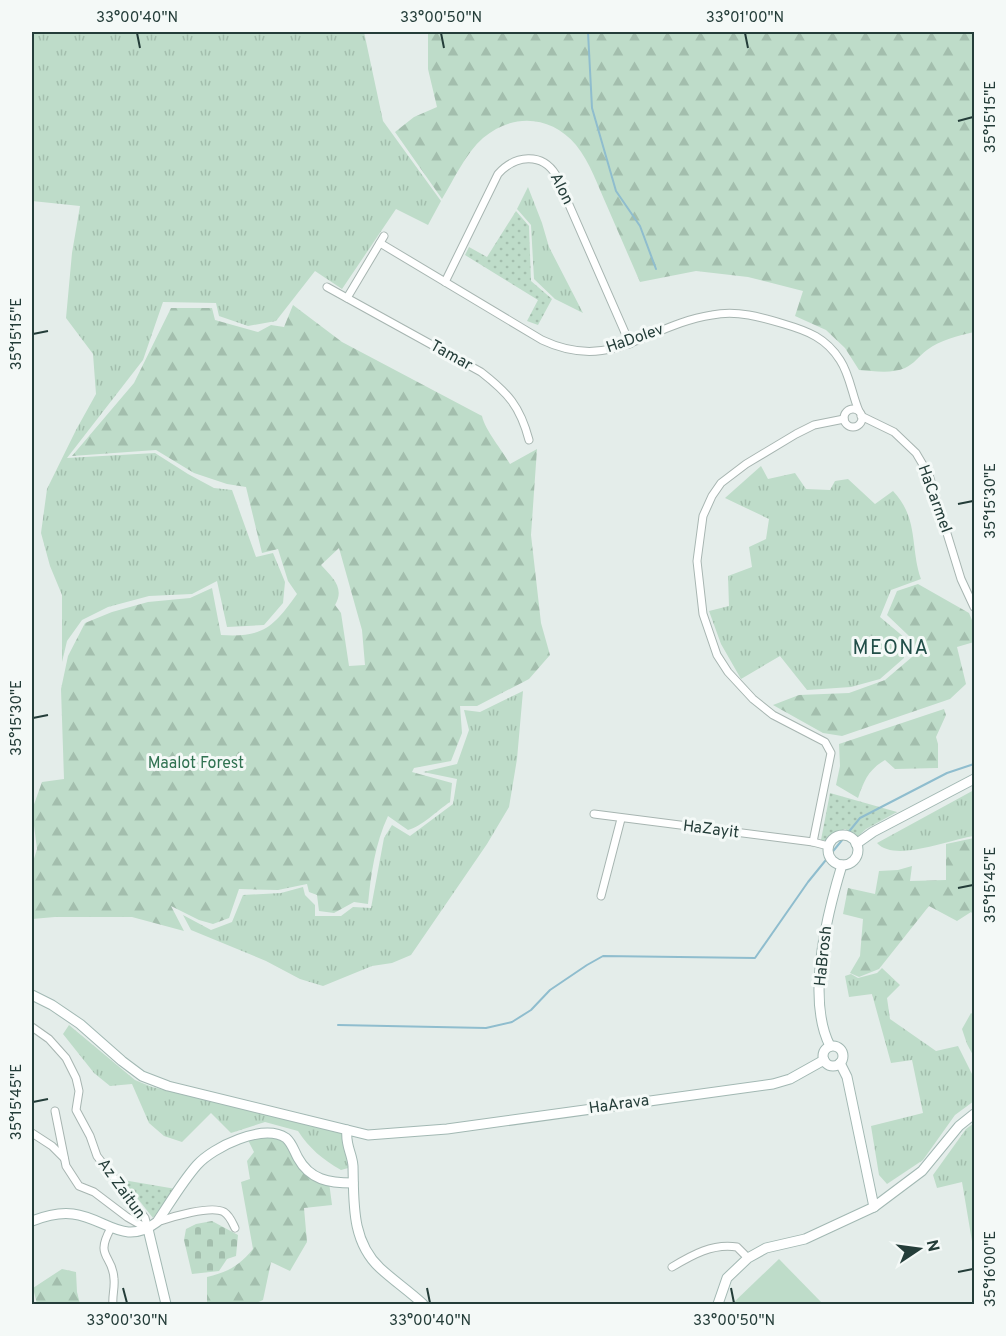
<svg xmlns="http://www.w3.org/2000/svg" width="1006" height="1336" font-family="Overpass,sans-serif">
  <style>
    .grass { fill: url(#grass-tufts) }
    .forest { fill: url(#forest-firs); fill-rule: evenodd }
    .cemetery { fill: url(#cemetery-stones) }
    .park { fill: url(#park-dots) }
    .pitch { fill: #bedcc9 }
    .lines { fill: none; stroke-linecap: round; stroke-linejoin: round }
    .stream { stroke: #8fbdce; stroke-width: 2 }
    .street-casing { stroke: #a7b5b1; stroke-width: 9 }
    .secondary-casing { stroke: #a2b8b3; stroke-width: 11 }
    .street { stroke: #fff; stroke-width: 7 }
    .secondary { stroke: #fff; stroke-width: 9 }
    .ticks { fill: none; stroke: #243d39; stroke-width: 2 }
    .labels { text-anchor: middle; dominant-baseline: central; stroke-width: 6; stroke-linejoin: round; paint-order: stroke }
    .street-label { font-size: 16px; fill: #243d39; stroke: #f4f9f7 }
    .park-label { font-size: 16px; fill: #307251; stroke: #f4f9f7 }
    .quarter-label { font-size: 20px; letter-spacing: 1.5px; fill: #214e48; stroke: #f4f9f7 }
    .neatline { fill: none; stroke: #243d39; stroke-width: 2 }
    .ticks-label { font-size: 15px; text-anchor: middle; fill: #243d39 }
  </style>
  <defs>
    <pattern id="grass-tufts" width="24" height="20" patternUnits="userSpaceOnUse" patternTransform="scale(1.5)"><rect width="24" height="20" fill="#bedcc9"/><path d="M3 7l-1-3M5 7V3M7 7l1-3M15 17l-1-3M17 17v-4M19 17l1-3" fill="none" stroke="#a3bead"/></pattern>
    <pattern id="forest-firs" width="22" height="20" patternUnits="userSpaceOnUse" patternTransform="scale(1.5)"><rect width="22" height="20" fill="#bedcc9"/><path d="M5 1l3.5 6h-7zM16 11l3.5 6h-7z" fill="#a3bead"/></pattern>
    <pattern id="cemetery-stones" width="16" height="16" patternUnits="userSpaceOnUse" patternTransform="scale(1.5)"><rect width="16" height="16" fill="#bedcc9"/><path d="M2 7V4a2 2 0 0 1 4 0v3zM10 15v-3a2 2 0 0 1 4 0v3z" fill="#a3bead"/></pattern>
    <pattern id="park-dots" width="8" height="8" patternUnits="userSpaceOnUse" patternTransform="scale(1.5)"><rect width="8" height="8" fill="#bedcc9"/><path d="M2 2h.1M6 6h.1" fill="none" stroke="#a3bead" stroke-width="1.8" stroke-linecap="round"/></pattern>
  </defs>
  <rect width="100%" height="100%" fill="#e4edea"/>
  <g class="grass">
    <polygon points="32,32 364,32 383,121 441,201 428,225 396,209 342,289 315,271 276,321 248,326 219,316 216,303 163,302 143,360 67,458 155,453 188,474 214,488 232,490 256,557 273,553 285,582 283,603 264,625 227,627 217,581 192,594 149,596 108,607 82,620 67,641 62,662 62,595 50,566 41,533 47,489 76,430 96,394 93,354 66,318 72,253 80,206 32,201"/>
    <polygon points="528,187 542,223 549,247 583,313 555,299 534,279 531,225 517,209"/>
    <path d="M761,466L768,479L795,473L806,489L830,490L835,481L848,479L875,504L893,491C919,518 910,548 921,579L891,590L880,617L905,638L904,658L880,679L851,687L807,690L780,656L741,679L721,644L709,611L729,606L728,576L752,567L749,547L766,539L769,519L725,498Z"/>
    <polygon points="523,691 517,759 509,807 487,844 411,955 392,963 372,966 323,986 300,979 266,961 191,930 183,915 211,930 232,922 243,895 281,893 303,887 305,895 315,905 315,916 341,916 353,907 371,908 384,838 392,825 410,836 453,804 457,779 423,772 457,764 469,730 464,710 480,712"/>
    <path d="M974,790V836C950,839 895,863 877,843Z"/>
    <polygon points="882,968 900,985 887,998 890,1019 936,1051 958,1046 974,1078 974,1101 955,1115 923,1160 887,1184 879,1175 871,1126 923,1113 912,1060 891,1063 872,994 849,997 845,976 851,974 858,978 877,973"/>
    <polygon points="971,1013 974,1015 974,1057 967,1044 962,1029"/>
    <path d="M69,1025L135,1080L152,1087L341,1131L352,1167L341,1170C322,1159 310,1149 298,1131L265,1122L231,1133L211,1113L182,1142L164,1136L149,1123L132,1084L110,1086L94,1073L63,1034Z"/>
    <polygon points="974,1123 974,1253 962,1182 937,1188 933,1175 966,1129"/>
  </g>
  <g class="forest">
    <path d="M428,32H974V332C958,336 940,340 927,350C919,356 914,364 905,368C892,374 873,371 859,370L845,348L826,330L795,316L803,291L748,277L696,271L640,282C629,257 618,231 607,206C598,186 590,162 576,145C551,115 512,113 483,138C466,153 454,179 442,199L395,132L414,117L437,107L428,69Z"/>
    <path d="M293,305L342,342L482,416C485,430 502,450 510,464L537,449L531,535L541,623L550,655L529,679L477,706H460L462,733L451,761L414,768L412,772L452,783L450,802C438,810 421,827 408,830L388,816C375,844 371,873 368,904L354,902L334,913L319,911L317,895L309,892L307,884L278,890L239,889L229,918L213,924L199,920L171,906L184,931L132,917H55L32,919V865L37,849L32,810L42,782L64,779L61,689L68,656L85,623L112,612L148,602L190,598L212,588L221,635C264,638 274,626 297,594L288,581L278,549L262,553L246,487L227,484L194,473L156,450L72,456L134,383L171,308H212L215,320L258,332L271,325L284,327ZM339,548L362,630L365,665L349,666L341,613L335,605C345,588 333,578 321,565Z"/>
    <polygon points="918,584 969,613 974,625 974,642 957,647 966,684 950,699 842,736 823,733 773,705 799,695 849,693 885,680 912,657 909,636 887,615 897,591"/>
    <path d="M944,709L946,715L936,737L938,744V768L895,769L885,760C868,770 864,781 858,798L836,785L840,766L839,744Z"/>
    <polygon points="974,838 974,915 971,912 957,921 929,906 879,969 859,977 850,973 860,956 863,919 843,914 848,888 875,894 879,871 898,870 912,866 910,881 946,880 946,844"/>
    <path d="M263,1136H280L302,1164L329,1182L332,1205L304,1208L307,1242L290,1271L271,1262L263,1300L254,1304H207V1277C228,1272 239,1266 253,1249L241,1182L250,1179L247,1161L254,1152L248,1140Z"/>
    <polygon points="62,1269 76,1272 77,1292 80,1304 37,1304 33,1288"/>
  </g>
  <polygon class="cemetery" points="212,1221 238,1235 236,1256 227,1259 219,1271 192,1274 184,1240 186,1229 196,1224"/>
  <g class="park">
    <polygon points="516,211 529,226 531,281 552,299 538,325 527,321 538,300 465,255 469,247 487,257"/>
    <polygon points="830,793 897,812 866,829 856,838 845,829 835,833 827,841 821,840"/>
    <polygon points="123,1180 176,1189 153,1218"/>
  </g>
  <polygon class="pitch" points="779,1259 823,1304 732,1304"/>
  <g class="lines">
    <g class="stream">
      <polyline points="588,32 592,108 616,191 640,226 656,269"/>
      <polyline points="338,1025 486,1028 512,1022 531,1010 550,990 587,965 603,956 755,958 808,882 860,818 947,773 974,764"/>
    </g>
    <g class="street-casing">
      <g id="street">
        <path d="M380,243L542,340C612,373 647,325 712,315C737,310 761,317 784,324C808,331 826,338 840,360C850,375 852,395 859,411"/>
        <path d="M445,282L498,174C515,155 542,152 556,175L630,344"/>
        <path d="M327,287L481,372C508,393 520,406 529,440"/>
        <polyline points="347,298 384,236"/>
        <circle cx="853" cy="418" r="9"/>
        <polyline points="861,416 894,432 916,453 929,475 961,579 974,607"/>
        <polyline points="594,814 813,842 828,846"/>
        <polyline points="813,842 831,753 825,742 773,715 753,699 728,672 717,655 703,614 697,561 703,516 712,496 721,483 746,464 796,434 814,425 844,419"/>
        <polyline points="601,896 621,819"/>
        <polyline points="32,1027 49,1039 66,1058 76,1078 79,1091 76,1110 90,1136 97,1156 145,1218 148,1229"/>
        <polyline points="55,1111 66,1166 79,1186 94,1192 127,1217 148,1229"/>
        <polyline points="32,1133 52,1146 64,1158"/>
        <path d="M157,1222C171,1217 211,1205 224,1212C230,1216 232,1222 235,1228"/>
        <path d="M111,1228C94,1258 113,1254 114,1279C115,1288 112,1296 113,1304"/>
        <path d="M672,1267C692,1255 713,1243 737,1247L748,1258"/>
      </g>
    </g>
    <g class="secondary-casing">
      <g id="secondary">
        <circle cx="843" cy="850" r="15"/>
        <polyline points="856,844 873,832 974,779"/>
        <polyline points="32,995 52,1005 80,1024 122,1061 142,1076 168,1086 368,1135 447,1129 773,1084 790,1079 824,1060"/>
        <path d="M830,1046C806,999 827,914 842,865"/>
        <circle cx="833" cy="1056" r="10"/>
        <polyline points="840,1063 847,1077 874,1207"/>
        <path d="M347,1130C345,1145 352,1153 353,1166C354,1202 351,1241 380,1268C394,1281 409,1291 423,1304"/>
        <path d="M32,1221C45,1216 59,1212 73,1214C106,1218 124,1247 157,1222C170,1203 182,1182 197,1165C213,1147 263,1123 286,1138C292,1143 294,1151 298,1158C310,1180 329,1183 353,1183"/>
        <polyline points="148,1229 166,1304"/>
        <polyline points="718,1304 727,1278 748,1258 766,1248 805,1239 874,1207 922,1171 959,1126 974,1114"/>
      </g>
    </g>
    <use href="#street" class="street"/>
    <use href="#secondary" class="secondary"/>
  </g>
  <path class="ticks" d="M137,33L140,48M441,33L444,48M745,33L748,48M958,121L973,117M33,334L48,331M958,504L973,501M33,718L48,715M958,888L973,885M33,1102L48,1099M958,1272L973,1269M123,1288L127,1303M427,1288L430,1303M731,1288L734,1303"/>
  <g class="labels">
    <g class="street-label">
      <text transform="translate(561 189) rotate(64)">Alon</text>
      <text transform="translate(635 339) rotate(-19)">HaDolev</text>
      <text transform="translate(451 356) rotate(29)">Tamar</text>
      <text transform="translate(934 499) rotate(70)">HaCarmel</text>
      <text transform="translate(711 830) rotate(7)">HaZayit</text>
      <text transform="translate(824 956) rotate(-84)">HaBrosh</text>
      <text transform="translate(619 1105) rotate(-8)">HaArava</text>
      <text transform="translate(121 1189) rotate(54)">Az Zaitun</text>
    </g>
    <g class="park-label">
      <text x="196" y="764">Maalot Forest</text>
    </g>
    <g class="quarter-label">
      <text x="891" y="649">MEONA</text>
    </g>
  </g>
  <rect width="1006" height="1336" fill="none" stroke="#f4f9f7" stroke-width="66"/>
  <g transform="translate(919 1249) rotate(77)" stroke="#f4f9f7" stroke-width="4.5" paint-order="stroke">
  <path d="M0-4.5L10 22L0 15L-10 22Z" fill="#243d39"/>
  <text y="-9" font-size="16" font-weight="bold" text-anchor="middle" fill="#243d39">N</text>
  </g>
  <rect x="33" y="33" width="940" height="1270" class="neatline"/>
  <g class="ticks-label">
    <text x="137" y="22">33°00'40"N</text>
    <text x="441" y="22">33°00'50"N</text>
    <text x="745" y="22">33°01'00"N</text>
    <text transform="translate(990 117) rotate(-90)" y="5">35°15'15"E</text>
    <text transform="translate(16 334) rotate(-90)" y="5">35°15'15"E</text>
    <text transform="translate(990 501) rotate(-90)" y="5">35°15'30"E</text>
    <text transform="translate(16 718) rotate(-90)" y="5">35°15'30"E</text>
    <text transform="translate(990 885) rotate(-90)" y="5">35°15'45"E</text>
    <text transform="translate(16 1102) rotate(-90)" y="5">35°15'45"E</text>
    <text transform="translate(990 1269) rotate(-90)" y="5">35°16'00"E</text>
    <text x="127" y="1325">33°00'30"N</text>
    <text x="430" y="1325">33°00'40"N</text>
    <text x="734" y="1325">33°00'50"N</text>
  </g>
</svg>
